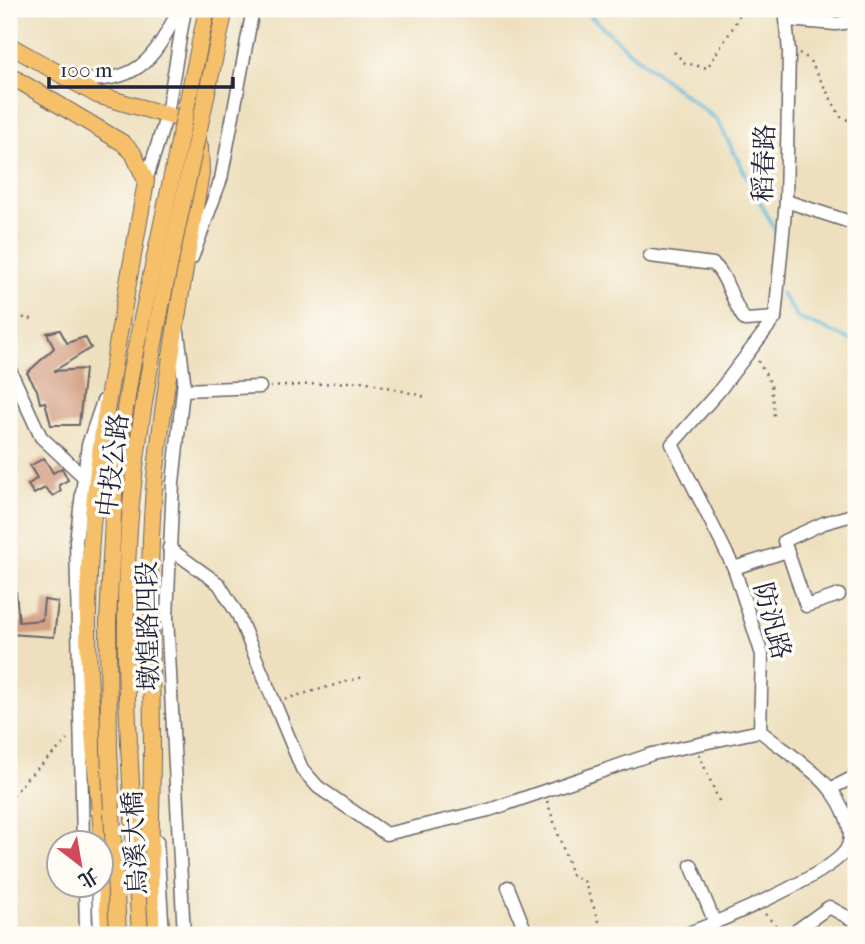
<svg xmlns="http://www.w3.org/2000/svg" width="865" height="944" font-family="'IM FELL French Canon','Noto Serif TC',serif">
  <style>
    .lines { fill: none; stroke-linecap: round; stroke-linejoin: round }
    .stream { stroke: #5fbbdd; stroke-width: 3.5 }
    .building { fill: #d29c80 }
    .minor-casing { stroke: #696469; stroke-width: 15 }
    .major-casing { stroke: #696469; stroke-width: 18 }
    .path { stroke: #696469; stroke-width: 2.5; stroke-dasharray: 2 5; stroke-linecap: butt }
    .minor { stroke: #fff; stroke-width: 12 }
    .major { stroke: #f6c06b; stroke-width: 16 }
    .major-bridge-casing { stroke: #696469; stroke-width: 18; stroke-linecap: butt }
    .major-bridge { stroke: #f6c06b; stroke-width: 16 }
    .labels { text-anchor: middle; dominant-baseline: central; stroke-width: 7; stroke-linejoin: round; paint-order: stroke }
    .street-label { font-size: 26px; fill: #22223b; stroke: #fdfcf7 }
  </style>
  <rect width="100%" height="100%" fill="#fdfcf7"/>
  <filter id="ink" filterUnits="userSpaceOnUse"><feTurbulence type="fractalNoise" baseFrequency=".0143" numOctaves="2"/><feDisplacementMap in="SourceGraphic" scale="14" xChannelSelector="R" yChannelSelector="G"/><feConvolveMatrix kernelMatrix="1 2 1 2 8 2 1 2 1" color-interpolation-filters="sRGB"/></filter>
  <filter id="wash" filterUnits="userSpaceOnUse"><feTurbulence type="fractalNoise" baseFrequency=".00686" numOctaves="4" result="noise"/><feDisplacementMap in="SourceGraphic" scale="28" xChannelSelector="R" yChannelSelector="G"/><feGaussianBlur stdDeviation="1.57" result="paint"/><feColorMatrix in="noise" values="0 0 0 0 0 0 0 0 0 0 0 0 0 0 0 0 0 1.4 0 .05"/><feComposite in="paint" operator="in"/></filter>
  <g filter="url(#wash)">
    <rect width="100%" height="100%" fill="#eee0be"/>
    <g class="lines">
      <g class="stream">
        <polyline points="583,9 631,53 717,120 778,236"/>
        <polyline points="781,293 798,318 856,342"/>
      </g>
    </g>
    <g id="blocks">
      <g class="building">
        <polygon points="60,330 67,343 85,337 91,348 54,371 85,369 79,425 51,425 45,402 40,403 37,390 27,373 54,348 47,333"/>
        <polygon points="44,458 53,473 62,468 68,480 59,485 61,491 53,496 45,488 34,494 28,485 37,478 30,466"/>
        <polygon points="9,592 16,592 19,622 42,620 44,600 58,602 54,637 9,634"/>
      </g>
    </g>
  </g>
  <g filter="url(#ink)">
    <use href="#blocks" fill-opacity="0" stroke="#696469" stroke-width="2"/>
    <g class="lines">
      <g class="minor-casing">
        <g id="minor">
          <polyline points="787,20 836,24 856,21"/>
          <path d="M71,79C136,84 152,64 179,9"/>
          <polyline points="146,181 167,114 185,9"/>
          <polyline points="786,201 856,224"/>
          <path d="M650,256L713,264C726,272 733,306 745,320L775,318"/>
          <polyline points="192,258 221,179 253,9"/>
          <polyline points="178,332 184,380 173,483 167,617 184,935"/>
          <polyline points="9,368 41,437 83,476"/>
          <polyline points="183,390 260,387"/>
          <polyline points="169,548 219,584 238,615 302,769 318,787 386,834 489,810 652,754 760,731"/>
          <polyline points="734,568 787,551"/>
          <polyline points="839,595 806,606 784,541 824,523 856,514"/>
          <polyline points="830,789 856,776"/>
          <polyline points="157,841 163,935"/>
          <polyline points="83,842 76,541 88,445 103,401"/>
          <polyline points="691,865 715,923"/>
          <polyline points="85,884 86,935"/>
          <polyline points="98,884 100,935"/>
          <polyline points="508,887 527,935"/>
          <path d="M684,935C715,923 834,874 847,848C856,831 841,802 830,789C814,769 781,748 760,731L762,655L734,568L672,444L719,391L775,318L786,201L789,52L785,9"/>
          <polyline points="790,935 829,907 849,918 856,915"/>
        </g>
      </g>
      <g class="major-casing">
        <g id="major">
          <path d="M9,45L97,95L177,118L195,134L200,147L201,173C184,275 166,376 155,478C146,571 152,657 152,749C152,811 148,873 152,935"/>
          <path d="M9,75L123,143L133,153L146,181C122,326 87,475 88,623C88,728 105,831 109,935"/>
        </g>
      </g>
      <g class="path">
        <polyline points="674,52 685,63 707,68 734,26 741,9"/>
        <polyline points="799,53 809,59 842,119 856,121"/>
        <polyline points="9,316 32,319"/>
        <polyline points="758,361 771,384 774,416"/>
        <polyline points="270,387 364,381 426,397"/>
        <polyline points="285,699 363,677"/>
        <polyline points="699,754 719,801"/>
        <polyline points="9,801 26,779 68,740"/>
        <polyline points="547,801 572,875 584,881 604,935"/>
        <polyline points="765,914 780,930"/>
      </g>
      <use href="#minor" class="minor"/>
      <use href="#major" class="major"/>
      <g class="major-bridge-casing">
        <g id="major-bridge">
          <polyline points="118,935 109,750 108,623 115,474 131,371 207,9"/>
          <path d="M140,935C132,784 116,627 134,476C152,319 193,163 225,9"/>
        </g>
      </g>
      <use href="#major-bridge" class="major-bridge"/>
    </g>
  </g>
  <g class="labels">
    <g class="street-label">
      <text transform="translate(764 163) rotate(-88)">稻春路</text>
      <text transform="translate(113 465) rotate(-83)">中投公路</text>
      <text transform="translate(772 621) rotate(75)">防汎路</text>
      <text transform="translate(148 626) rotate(-91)">墩煌路四段</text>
      <text transform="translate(135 843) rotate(-93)">烏溪大橋</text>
    </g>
  </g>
  <rect width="865" height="944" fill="none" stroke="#fdfcf7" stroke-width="35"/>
  <g transform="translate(80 864) rotate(149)"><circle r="33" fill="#fdfcf7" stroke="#a5a5ac" stroke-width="2"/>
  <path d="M0-5L12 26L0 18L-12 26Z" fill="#d1495b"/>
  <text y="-10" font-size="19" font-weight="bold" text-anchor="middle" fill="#22223b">北</text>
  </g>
  <path d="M49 77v10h184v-10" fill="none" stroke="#22223b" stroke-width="3.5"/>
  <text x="60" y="77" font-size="21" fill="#22223b" stroke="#fdfcf7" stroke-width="5" paint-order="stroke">100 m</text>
</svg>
